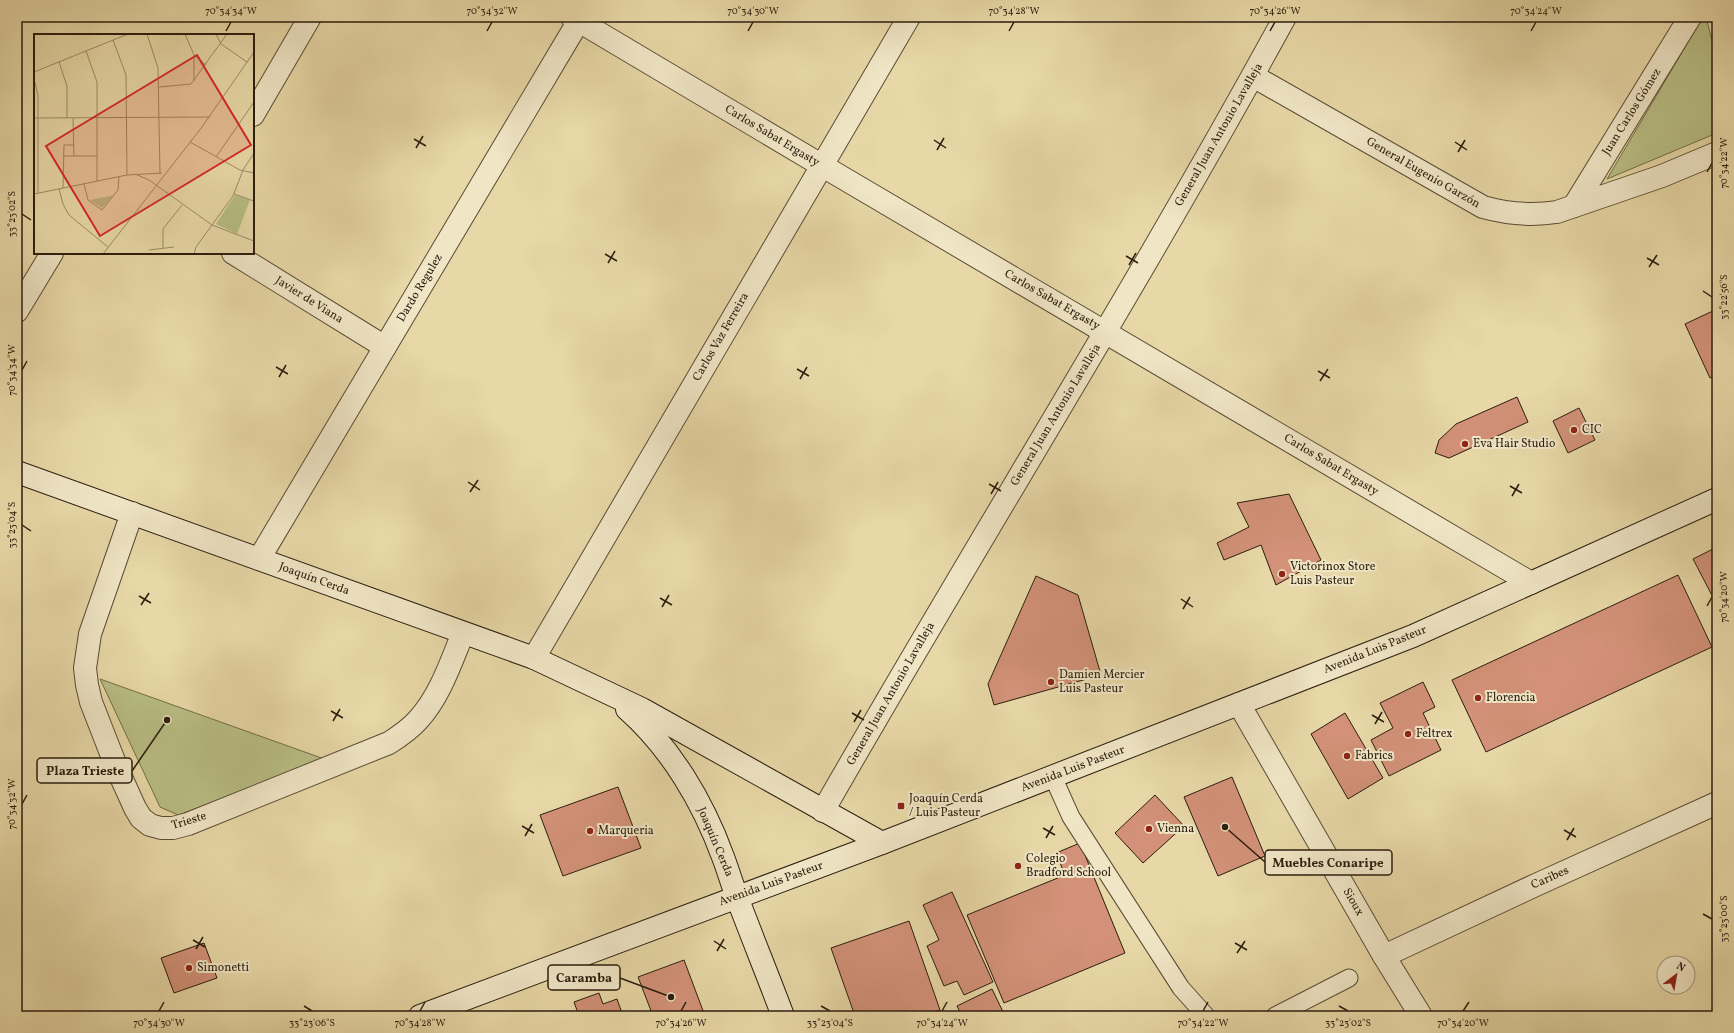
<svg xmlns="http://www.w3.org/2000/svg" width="1734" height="1033" font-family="Vollkorn,serif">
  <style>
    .green { fill: #b8be85; stroke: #726e4a }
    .building { fill: #d29178; stroke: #2b1d0e }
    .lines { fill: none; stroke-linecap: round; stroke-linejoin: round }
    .lane-casing { stroke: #5a4c34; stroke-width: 19 }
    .street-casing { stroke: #5a4c34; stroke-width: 24 }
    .secondary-casing { stroke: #2b1d0e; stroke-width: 24 }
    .lane { stroke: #f0e6c6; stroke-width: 17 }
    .street { stroke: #f0e6c6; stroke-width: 22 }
    .secondary { stroke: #f0e6c6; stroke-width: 22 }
    .ticks { fill: none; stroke: #2b1d0e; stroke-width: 1.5 }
    .poi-dot { fill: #8f2418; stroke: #f0e6c6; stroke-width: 1.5 }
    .labels { text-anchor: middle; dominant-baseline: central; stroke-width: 4; stroke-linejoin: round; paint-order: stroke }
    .street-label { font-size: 12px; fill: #2b1d0e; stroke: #f0e6c6 }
    .poi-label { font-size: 12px; fill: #2b1d0e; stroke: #f0e6c6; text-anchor: start }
    .inset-road { fill: none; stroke: #9c8d6a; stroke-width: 1 }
    .view { fill: #d62828; fill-opacity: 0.15; stroke: #d62828; stroke-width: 2 }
    .inset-edge { fill: none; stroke: #2b1d0e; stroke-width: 2 }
    .leader { fill: none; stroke: #2b1d0e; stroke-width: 1.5 }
    .callout-dot { fill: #2b1d0e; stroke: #f0e6c6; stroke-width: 1.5 }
    .callout { fill: #f0e6c6; stroke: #2b1d0e; stroke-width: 1.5 }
    .callout-label { font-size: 13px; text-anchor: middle; font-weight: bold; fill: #2b1d0e }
    .neatline { fill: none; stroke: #2b1d0e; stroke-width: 1.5 }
    .ticks-label { font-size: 10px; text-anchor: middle; fill: #2b1d0e }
  </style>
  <rect width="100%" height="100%" fill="#e8d8a7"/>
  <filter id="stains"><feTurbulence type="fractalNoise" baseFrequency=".005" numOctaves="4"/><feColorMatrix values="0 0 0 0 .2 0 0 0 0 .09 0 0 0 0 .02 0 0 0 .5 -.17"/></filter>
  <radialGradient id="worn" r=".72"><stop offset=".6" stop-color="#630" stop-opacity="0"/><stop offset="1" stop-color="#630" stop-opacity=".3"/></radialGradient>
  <g class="green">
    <polygon points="1703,17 1706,17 1717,60 1717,133 1607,179"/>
    <polygon points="100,679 330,761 178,815 160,807"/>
  </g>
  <g class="building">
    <polygon points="1717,309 1717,375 1710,378 1685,324"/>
    <polygon points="1517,397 1528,422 1449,458 1435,453 1439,440 1456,424"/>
    <polygon points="1579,408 1595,440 1568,453 1553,421"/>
    <polygon points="1289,494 1321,560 1276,585 1261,545 1224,560 1217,543 1249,527 1237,503"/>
    <polygon points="1717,547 1717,605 1693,559"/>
    <polygon points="1678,575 1712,647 1486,752 1452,680"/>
    <polygon points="1036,576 1078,595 1101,675 994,705 988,684"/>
    <polygon points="1423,682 1435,707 1423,713 1441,750 1389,776 1371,740 1393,728 1380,703"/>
    <polygon points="1345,713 1383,778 1348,799 1311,734"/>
    <polygon points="1232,777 1265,856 1218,876 1184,797"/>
    <polygon points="618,787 641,848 563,876 540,815"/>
    <polygon points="1155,795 1184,826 1143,863 1115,833"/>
    <polygon points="1080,843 1125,953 1004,1003 967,915 1065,875 1056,853"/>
    <polygon points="952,892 993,982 964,995 957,981 944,986 927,946 939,940 923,905"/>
    <polygon points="909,921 940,1010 922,1016 855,1016 831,948"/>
    <polygon points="204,943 217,978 174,993 161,958"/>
    <polygon points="684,960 705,1016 653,1016 638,977"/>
    <polygon points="992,989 1005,1016 962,1016 957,1006"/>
    <polygon points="599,993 603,1004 617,999 623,1016 579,1016 574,1002"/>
  </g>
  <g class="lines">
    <g class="lane-casing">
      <g id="lane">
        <polyline points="1053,777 1071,817 1181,988 1206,1016"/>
        <polyline points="1275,1016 1349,978"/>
      </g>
    </g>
    <g class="street-casing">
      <g id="street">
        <polyline points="572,17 821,165 1531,583"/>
        <path d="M1253,76L1483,207C1508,214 1531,216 1557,212L1662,176L1717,153"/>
        <polyline points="253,115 310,17"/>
        <polyline points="1574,206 1690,17"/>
        <polyline points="233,253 385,347"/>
        <polyline points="17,311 52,253"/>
        <path d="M132,513L90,634L85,668L87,685L91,702L116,766L135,808L141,818L150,825L161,828H173L188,824L389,743C400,736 410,729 418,720C440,696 451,662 463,633"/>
        <polyline points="259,559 581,17"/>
        <polyline points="534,658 909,17"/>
        <polyline points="1239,704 1384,956 1421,1016"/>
        <path d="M823,811C975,545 1138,286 1285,17"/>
        <polyline points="1384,956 1538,884 1717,803"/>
      </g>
    </g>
    <g class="secondary-casing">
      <g id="secondary">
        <polyline points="17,472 534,658 642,709 882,843"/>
        <path d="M627,709C671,748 703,802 723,857C728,870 732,884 737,897C752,937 768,976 783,1016"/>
        <polyline points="420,1016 882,843 1413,636 1717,499"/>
      </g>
    </g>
    <use href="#lane" class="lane"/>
    <use href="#street" class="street"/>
    <use href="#secondary" class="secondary"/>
  </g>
  <path class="ticks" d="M226,31L231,22M487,31L492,22M748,31L753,22M1009,31L1014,22M1270,31L1275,22M1531,31L1536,22M414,139L426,146M934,140L946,148M1455,142L1467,150M416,148L423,136M937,150L944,138M1458,152L1465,140M1707,172L1712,163M22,214L31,220M605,254L617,261M1126,256L1138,263M1647,258L1659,265M608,263L615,251M1129,265L1136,253M1649,267L1657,255M1703,291L1712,297M276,367L288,374M797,369L809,376M22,370L27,361M1318,371L1330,378M279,377L286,365M800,379L807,367M1320,381L1328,369M468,482L480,490M989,484L1001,491M1510,486L1522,493M470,492L478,480M991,494L998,482M1512,496L1519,484M22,525L31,531M139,596L151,603M660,598L672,605M1181,599L1193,607M141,605L149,593M1707,606L1712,597M662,607L669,595M1183,609L1190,597M331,711L343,718M852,713L864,720M1372,715L1384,722M333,721L340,709M854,722L861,710M1375,724L1382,712M22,804L27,795M522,826L534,833M1043,828L1055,835M1564,830L1576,837M525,836L532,824M1046,838L1053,826M1567,840L1574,828M1703,914L1712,919M193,940L205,947M714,941L726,949M1235,943L1247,950M196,949L203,937M717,951L724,939M1237,953L1245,941M304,1006L312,1011M821,1006L830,1011M1339,1006L1348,1011M159,1011L164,1002M420,1011L425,1002M681,1011L686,1002M942,1011L947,1002M1203,1011L1208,1002M1463,1011L1469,1002"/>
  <g class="poi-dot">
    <circle cx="1574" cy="430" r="4"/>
    <circle cx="1465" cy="444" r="4"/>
    <circle cx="1282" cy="574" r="4"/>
    <circle cx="1051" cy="682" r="4"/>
    <circle cx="1478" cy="698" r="4"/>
    <circle cx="1408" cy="734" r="4"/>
    <circle cx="1347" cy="756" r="4"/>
    <rect x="897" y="802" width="8" height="8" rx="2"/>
    <circle cx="1149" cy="829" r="4"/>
    <circle cx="590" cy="831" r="4"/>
    <circle cx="1018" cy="866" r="4"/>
    <circle cx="189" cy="968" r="4"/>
  </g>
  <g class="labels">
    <g class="street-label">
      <text transform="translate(1632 112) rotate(-58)">Juan Carlos Gómez</text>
      <text transform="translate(1219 135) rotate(-60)">General Juan Antonio Lavalleja</text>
      <text transform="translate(772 136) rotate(31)">Carlos Sabat Ergasty</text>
      <text transform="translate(1423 173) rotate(30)">General Eugenio Garzón</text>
      <text transform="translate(420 288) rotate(-59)">Dardo Regulez</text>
      <text transform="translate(309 300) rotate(32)">Javier de Viana</text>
      <text transform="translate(1052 300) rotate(30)">Carlos Sabat Ergasty</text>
      <text transform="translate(721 337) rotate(-60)">Carlos Vaz Ferreira</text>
      <text transform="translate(1056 415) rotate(-59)">General Juan Antonio Lavalleja</text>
      <text transform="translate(1331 465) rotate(31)">Carlos Sabat Ergasty</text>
      <text transform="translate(314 579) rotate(20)">Joaquín Cerda</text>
      <text transform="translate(1375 650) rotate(-22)">Avenida Luis Pasteur</text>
      <text transform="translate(891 694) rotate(-60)">General Juan Antonio Lavalleja</text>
      <text transform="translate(1073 769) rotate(-21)">Avenida Luis Pasteur</text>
      <text transform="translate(189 821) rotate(-17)">Trieste</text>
      <text transform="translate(715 842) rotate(67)">Joaquín Cerda</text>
      <text transform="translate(1550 878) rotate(-24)">Caribes</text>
      <text transform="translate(771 884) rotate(-20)">Avenida Luis Pasteur</text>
      <text transform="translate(1353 902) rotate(60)">Sioux</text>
    </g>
    <g class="poi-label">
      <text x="1582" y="430">CIC</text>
      <text x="1473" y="444">Eva Hair Studio</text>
      <text x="1290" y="567">Victorinox Store<tspan x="1290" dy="14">Luis Pasteur</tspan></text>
      <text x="1059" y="675">Damien Mercier<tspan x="1059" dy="14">Luis Pasteur</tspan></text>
      <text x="1486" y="698">Florencia</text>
      <text x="1416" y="734">Feltrex</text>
      <text x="1355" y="756">Fabrics</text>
      <text x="909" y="799">Joaquín Cerda<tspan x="909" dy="14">/ Luis Pasteur</tspan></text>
      <text x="1157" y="829">Vienna</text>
      <text x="598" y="831">Marqueria</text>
      <text x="1026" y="859">Colegio<tspan x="1026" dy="14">Bradford School</tspan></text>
      <text x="197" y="968">Simonetti</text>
    </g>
  </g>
  <g transform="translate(34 34)">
    <rect width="220" height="220" fill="#e8d8a7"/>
    <path d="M80,161L68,174L56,166ZM201,161L216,166L203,200L182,190Z" fill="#b8be85"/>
    <path class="inset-road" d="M113,0L124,34L126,140M151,0L160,21V47M182,0L187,10L213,28M79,6L92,41L93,141M52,17L63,48V147M160,21L172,31M25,28L33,52V84M0,38L94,0M0,45L4,61V159M125,53L157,50L193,0M0,84L176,83M39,84L40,122M156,108L206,136L220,139M30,122H63M182,123L220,68M101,140L115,146L178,191L220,207M50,150L54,166L68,176L84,156L85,143M29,154L30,111H40M25,155L29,170L35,181L74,213M0,160L93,141L128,139M200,160L220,167M129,214V195L148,171M115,216L140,213M69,220L168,93L220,18M160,220L162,213L199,162L209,136L220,119"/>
    <path class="view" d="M163,21L217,111L66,202L12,112Z"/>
    <rect width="220" height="220" class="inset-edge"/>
  </g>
  <path class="leader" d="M167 720L132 771M1225 827L1265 862M671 997L620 978"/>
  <g class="callout-dot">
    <circle cx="167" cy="720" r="4"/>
    <circle cx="1225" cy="827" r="4"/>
    <circle cx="671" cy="997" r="4"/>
  </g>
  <g class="callout">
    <rect x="37" y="758" width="95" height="25" rx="4"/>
    <rect x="1265" y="850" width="127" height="25" rx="4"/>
    <rect x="548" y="965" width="72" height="25" rx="4"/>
  </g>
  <g class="callout-label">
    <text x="85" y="775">Plaza Trieste</text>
    <text x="1328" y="867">Muebles Conaripe</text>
    <text x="584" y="982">Caramba</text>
  </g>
  <rect width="1734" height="1033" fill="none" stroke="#e8d8a7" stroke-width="44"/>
  <g transform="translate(1676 975) rotate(31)"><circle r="19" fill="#f0e6c6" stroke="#a1967c"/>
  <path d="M0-3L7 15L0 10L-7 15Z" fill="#8f2418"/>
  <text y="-6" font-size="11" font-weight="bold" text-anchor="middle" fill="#2b1d0e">N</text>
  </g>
  <rect x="22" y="22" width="1690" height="989" class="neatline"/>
  <g class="ticks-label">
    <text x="231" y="14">70°34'34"W</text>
    <text x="492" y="14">70°34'32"W</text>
    <text x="753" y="14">70°34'30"W</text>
    <text x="1014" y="14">70°34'28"W</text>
    <text x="1275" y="14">70°34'26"W</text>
    <text x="1536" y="14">70°34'24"W</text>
    <text transform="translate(1723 163) rotate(-90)" y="4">70°34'22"W</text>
    <text transform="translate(11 214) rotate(-90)" y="4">33°23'02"S</text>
    <text transform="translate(1723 297) rotate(-90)" y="4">33°22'56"S</text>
    <text transform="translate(11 370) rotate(-90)" y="4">70°34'34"W</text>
    <text transform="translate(11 525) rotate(-90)" y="4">33°23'04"S</text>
    <text transform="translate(1723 597) rotate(-90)" y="4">70°34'20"W</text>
    <text transform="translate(11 804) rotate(-90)" y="4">70°34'32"W</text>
    <text transform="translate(1723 919) rotate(-90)" y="4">33°23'00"S</text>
    <text x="159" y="1026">70°34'30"W</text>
    <text x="312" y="1026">33°23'06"S</text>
    <text x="420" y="1026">70°34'28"W</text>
    <text x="681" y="1026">70°34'26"W</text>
    <text x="830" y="1026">33°23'04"S</text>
    <text x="942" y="1026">70°34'24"W</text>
    <text x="1203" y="1026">70°34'22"W</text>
    <text x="1348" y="1026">33°23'02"S</text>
    <text x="1463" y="1026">70°34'20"W</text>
  </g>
  <rect width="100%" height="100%" filter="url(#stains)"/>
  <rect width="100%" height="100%" fill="url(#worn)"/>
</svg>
